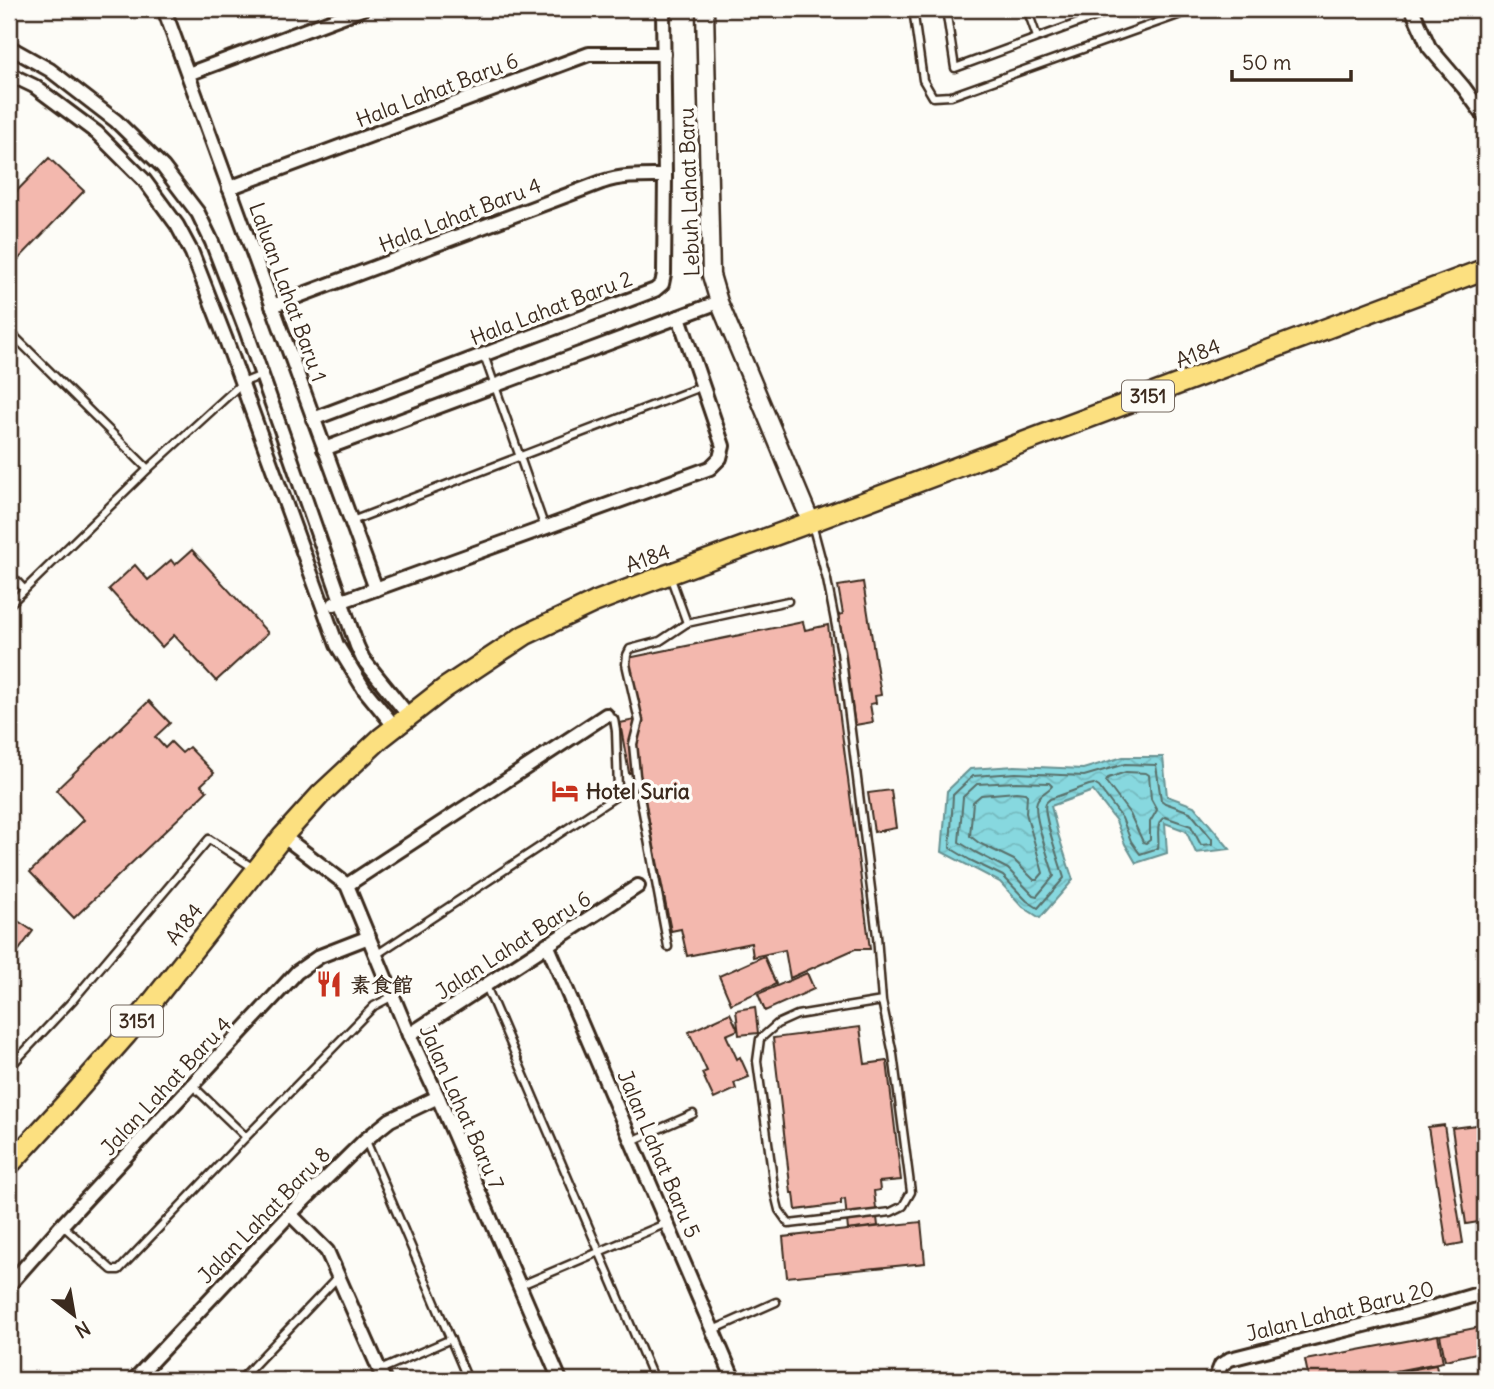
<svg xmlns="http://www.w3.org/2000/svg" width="1494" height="1389" font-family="Delius,'LXGW WenKai TC',sans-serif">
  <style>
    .water { fill: url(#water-waves); stroke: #699292; stroke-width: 2 }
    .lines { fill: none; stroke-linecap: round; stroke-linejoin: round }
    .shore { stroke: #59706b; stroke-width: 2 }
    .building { fill: #f3b8ae; stroke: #3b2a1e; stroke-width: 2 }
    .service-casing { stroke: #3b2a1e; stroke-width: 11 }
    .minor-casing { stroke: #3b2a1e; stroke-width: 18 }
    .tertiary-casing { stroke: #3b2a1e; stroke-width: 21 }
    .primary-casing { stroke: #3b2a1e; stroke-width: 24 }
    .service { stroke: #fdfcf7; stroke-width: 6 }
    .minor { stroke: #fdfcf7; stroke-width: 12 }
    .tertiary { stroke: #fdfcf7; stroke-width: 16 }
    .primary { stroke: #fce080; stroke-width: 19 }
    .labels { text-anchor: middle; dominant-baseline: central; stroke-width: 7; stroke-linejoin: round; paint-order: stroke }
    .shield { fill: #fdfcf7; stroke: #75695f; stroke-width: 2 }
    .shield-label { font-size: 19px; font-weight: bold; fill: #3b2a1e }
    .street-label { font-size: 21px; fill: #3b2a1e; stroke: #fdfcf7 }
    .poi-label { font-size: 21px; font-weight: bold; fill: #3b2a1e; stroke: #fdfcf7; text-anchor: start }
  </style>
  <defs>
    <pattern id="water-waves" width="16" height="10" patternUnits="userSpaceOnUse" patternTransform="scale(1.75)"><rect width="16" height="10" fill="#87d8df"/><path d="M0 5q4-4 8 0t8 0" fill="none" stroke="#75babf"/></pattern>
  </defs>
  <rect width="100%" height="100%" fill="#fdfcf7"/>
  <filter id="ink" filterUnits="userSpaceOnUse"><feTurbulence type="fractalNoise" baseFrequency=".0143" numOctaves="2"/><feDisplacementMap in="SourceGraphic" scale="14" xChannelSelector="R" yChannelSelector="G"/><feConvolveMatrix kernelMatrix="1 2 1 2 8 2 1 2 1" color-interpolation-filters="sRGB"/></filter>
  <g filter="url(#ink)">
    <polygon class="water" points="1123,757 1163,757 1167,796 1194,806 1230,849 1196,853 1186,831 1165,823 1167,853 1136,863 1125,844 1116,821 1093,791 1051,806 1058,834 1073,880 1040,918 1023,907 1000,882 942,852 947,791 970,769 1015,766 1083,769"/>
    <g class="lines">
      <g class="shore">
        <path d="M1125,764L1156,765L1161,800L1165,803L1190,812L1212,839V844L1201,845L1191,826L1165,817C1154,823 1160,837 1158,848L1140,854L1131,841L1122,818L1099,787L1094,784L1089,785L1050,799C1048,801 1046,802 1046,803C1041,812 1061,866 1064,878L1038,908L1027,901L1003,876L970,860L950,848L953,795L973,776L1016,773L1084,776Z"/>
        <polygon points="1126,772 1146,773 1149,775 1151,799 1157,810 1150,822 1150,840 1146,843 1143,842 1130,814 1106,782 1108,778"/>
        <path d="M1016,782L1049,783L1052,786C1048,792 1040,793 1037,801C1032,814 1050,861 1054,876L1037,896L1033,895L1008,869L975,852L959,842L963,797L977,784Z"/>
        <polygon points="1016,792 1025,793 1027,795 1026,813 1043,873 1037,880 1034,880 1014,860 979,843 970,836 973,802 981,795"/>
      </g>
    </g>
    <g class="building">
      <polygon points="49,158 84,191 9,269 9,199"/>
      <polygon points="192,550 268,633 216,681 174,635 162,647 109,589 135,565 148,580 171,560 175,565"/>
      <polygon points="863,582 881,695 875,696 876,703 870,704 873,722 855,725 838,615 843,614 838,586"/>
      <polygon points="803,622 805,630 828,625 870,949 855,949 790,978 785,950 753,957 751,943 687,956 681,929 671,931 639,771 629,773 620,723 640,719 628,658"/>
      <polygon points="149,701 170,723 155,737 165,748 171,742 182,753 189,747 214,773 201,785 207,791 74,918 30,872 84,820 56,790"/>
      <polygon points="891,790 896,828 874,832 868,793"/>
      <polygon points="9,915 33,931 19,950 9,943"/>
      <polygon points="764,956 776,984 731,1004 719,976"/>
      <polygon points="807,973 814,989 765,1011 758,994"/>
      <polygon points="755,1007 758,1033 739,1035 736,1010"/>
      <polygon points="730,1013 738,1030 726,1035 737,1059 740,1057 749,1077 734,1083 736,1089 714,1099 702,1073 707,1071 689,1032"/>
      <polygon points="860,1027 865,1064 887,1061 901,1180 879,1182 880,1190 874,1191 878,1226 848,1230 845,1199 841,1200 841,1204 796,1210 794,1193 791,1193 773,1038"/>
      <polygon points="1485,1124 1485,1221 1466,1224 1452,1128"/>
      <polygon points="1444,1125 1463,1243 1447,1246 1428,1127"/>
      <polygon points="921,1222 925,1263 787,1277 783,1237"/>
      <polygon points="1485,1326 1485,1351 1445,1360 1440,1335"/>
      <polygon points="1438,1335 1443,1362 1348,1380 1309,1380 1305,1360"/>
      <polygon points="1436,1365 1439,1380 1356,1380"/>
    </g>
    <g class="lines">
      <g class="service-casing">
        <g id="service">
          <polyline points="913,9 923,80 933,97 951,96 1195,9"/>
          <polyline points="946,9 955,68 1116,9"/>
          <polyline points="1027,9 1037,37"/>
          <polyline points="9,331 148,469"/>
          <polyline points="484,355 545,528"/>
          <polyline points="352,521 703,386"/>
          <polyline points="812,524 827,580 841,652 877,936 882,1001 797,1015 777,1024 760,1039 757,1061 775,1194 779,1210 789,1224 891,1212 903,1206 911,1192 893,1054 882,1001"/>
          <polyline points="9,573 24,589"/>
          <polyline points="670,576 687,623"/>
          <polyline points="9,605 148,469 242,383 262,375"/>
          <polyline points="668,947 636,775 633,744 639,721 626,664 627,655 630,649 660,641 687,623 788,601"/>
          <polyline points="376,955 615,797 618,789 616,731 614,719 606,715"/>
          <polyline points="486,986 654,1380"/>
          <polyline points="9,1068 73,1000 209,839 255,869"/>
          <polyline points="192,1085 246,1137"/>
          <polyline points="366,1141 468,1380"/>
          <polyline points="632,1141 693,1114"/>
          <polyline points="62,1225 112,1270 119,1270 246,1137 374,1006 393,996"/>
          <polyline points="519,1286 667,1223"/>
          <polyline points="713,1330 776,1302"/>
          <polyline points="380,1370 451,1339"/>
          <polyline points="240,1380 338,1277"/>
        </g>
      </g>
      <g class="minor-casing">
        <g id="minor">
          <polyline points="164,9 376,589"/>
          <polyline points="1412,9 1429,47 1464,88 1485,117"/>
          <polyline points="9,47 50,70 116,121 163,167 198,213 212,242 246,330 357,646 363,659 409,716"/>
          <polyline points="9,74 34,86 97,133 144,180 177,225 192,253 226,340 337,645 364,689 395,727"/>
          <polyline points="188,74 362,9"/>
          <polyline points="229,188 589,54 664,54"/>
          <path d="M272,306L602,182C623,175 643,176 665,176"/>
          <polyline points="313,419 655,290 662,284 664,274 665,176 663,9"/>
          <polyline points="324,449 719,302"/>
          <polyline points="334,604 710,468 720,458 723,446 679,317"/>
          <polyline points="283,836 347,885 409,1035 438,1097 560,1380"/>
          <polyline points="347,885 606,715"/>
          <polyline points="547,944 734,1380"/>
          <polyline points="409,1035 638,886"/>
          <polyline points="290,1214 327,1251 384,1380"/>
          <polyline points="9,1285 62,1225 297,972 320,956 369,937"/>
          <polyline points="134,1380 290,1214 365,1140 390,1120 438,1097"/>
          <polyline points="1215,1380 1221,1365 1230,1359 1420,1311 1485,1292"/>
        </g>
      </g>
      <g class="tertiary-casing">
        <polyline id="tertiary" points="705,9 711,275 719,302 811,522"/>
      </g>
      <g class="primary-casing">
        <polyline id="primary" points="9,1165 68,1101 126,1035 283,836 320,795 381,738 445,688 525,635 595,602 645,583 811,522 1485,269"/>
      </g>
      <use href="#service" class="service"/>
      <use href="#minor" class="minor"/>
      <use href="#tertiary" class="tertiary"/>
      <use href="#primary" class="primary"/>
    </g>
  </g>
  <defs>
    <g id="hotel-bare" transform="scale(2.1)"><path d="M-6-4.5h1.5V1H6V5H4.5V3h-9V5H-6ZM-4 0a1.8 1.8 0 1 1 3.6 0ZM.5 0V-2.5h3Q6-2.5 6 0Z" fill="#c8321e" stroke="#fdfcf7" stroke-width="2.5" paint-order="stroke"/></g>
    <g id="restaurant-bare" transform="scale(2.1)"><path d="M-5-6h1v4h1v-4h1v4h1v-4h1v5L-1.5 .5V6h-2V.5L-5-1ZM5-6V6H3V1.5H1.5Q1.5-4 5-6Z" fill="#c8321e" stroke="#fdfcf7" stroke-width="2.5" paint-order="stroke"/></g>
  </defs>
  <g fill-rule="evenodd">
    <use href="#hotel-bare" x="565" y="791"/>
    <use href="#restaurant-bare" x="329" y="984"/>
  </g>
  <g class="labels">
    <g class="shield">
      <rect x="1122" y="380.5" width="52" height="31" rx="5"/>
      <rect x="111" y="1005.5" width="52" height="31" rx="5"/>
    </g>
    <g class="shield-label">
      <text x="1148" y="396">3151</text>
      <text x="137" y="1021">3151</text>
    </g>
    <g class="street-label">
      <text transform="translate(437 90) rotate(-21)">Hala Lahat Baru 6</text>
      <text transform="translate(689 192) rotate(-92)">Lebuh Lahat Baru</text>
      <text transform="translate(460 215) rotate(-21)">Hala Lahat Baru 4</text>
      <text transform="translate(288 292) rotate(70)">Laluan Lahat Baru 1</text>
      <text transform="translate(551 308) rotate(-21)">Hala Lahat Baru 2</text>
      <text transform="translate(1198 353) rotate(-21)">A184</text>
      <text transform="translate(648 558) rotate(-20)">A184</text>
      <text transform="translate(184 924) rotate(-52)">A184</text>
      <text transform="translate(513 945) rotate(-33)">Jalan Lahat Baru 6</text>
      <text transform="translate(166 1086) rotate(-47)">Jalan Lahat Baru 4</text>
      <text transform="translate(462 1107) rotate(66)">Jalan Lahat Baru 7</text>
      <text transform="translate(659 1154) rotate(67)">Jalan Lahat Baru 5</text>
      <text transform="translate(264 1215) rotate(-46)">Jalan Lahat Baru 8</text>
      <text transform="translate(1340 1311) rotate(-14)">Jalan Lahat Baru 20</text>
    </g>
    <g class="poi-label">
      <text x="586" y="791">Hotel Suria</text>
      <text x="350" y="984">素食館</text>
    </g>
  </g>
  <rect width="1494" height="1389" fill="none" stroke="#fdfcf7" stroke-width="35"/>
  <rect x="18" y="18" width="1459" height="1354" fill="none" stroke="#3b2a1e" stroke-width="2.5" filter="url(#ink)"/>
  <g transform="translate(74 1315) rotate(149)" stroke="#fdfcf7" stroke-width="5" paint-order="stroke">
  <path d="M0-5L12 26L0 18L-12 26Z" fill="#3b2a1e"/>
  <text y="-10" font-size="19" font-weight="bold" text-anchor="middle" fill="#3b2a1e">N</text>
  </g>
  <path d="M1232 70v10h119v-10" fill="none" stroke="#3b2a1e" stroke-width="3.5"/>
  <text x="1242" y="70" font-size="21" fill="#3b2a1e" stroke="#fdfcf7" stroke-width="5" paint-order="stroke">50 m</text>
</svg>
